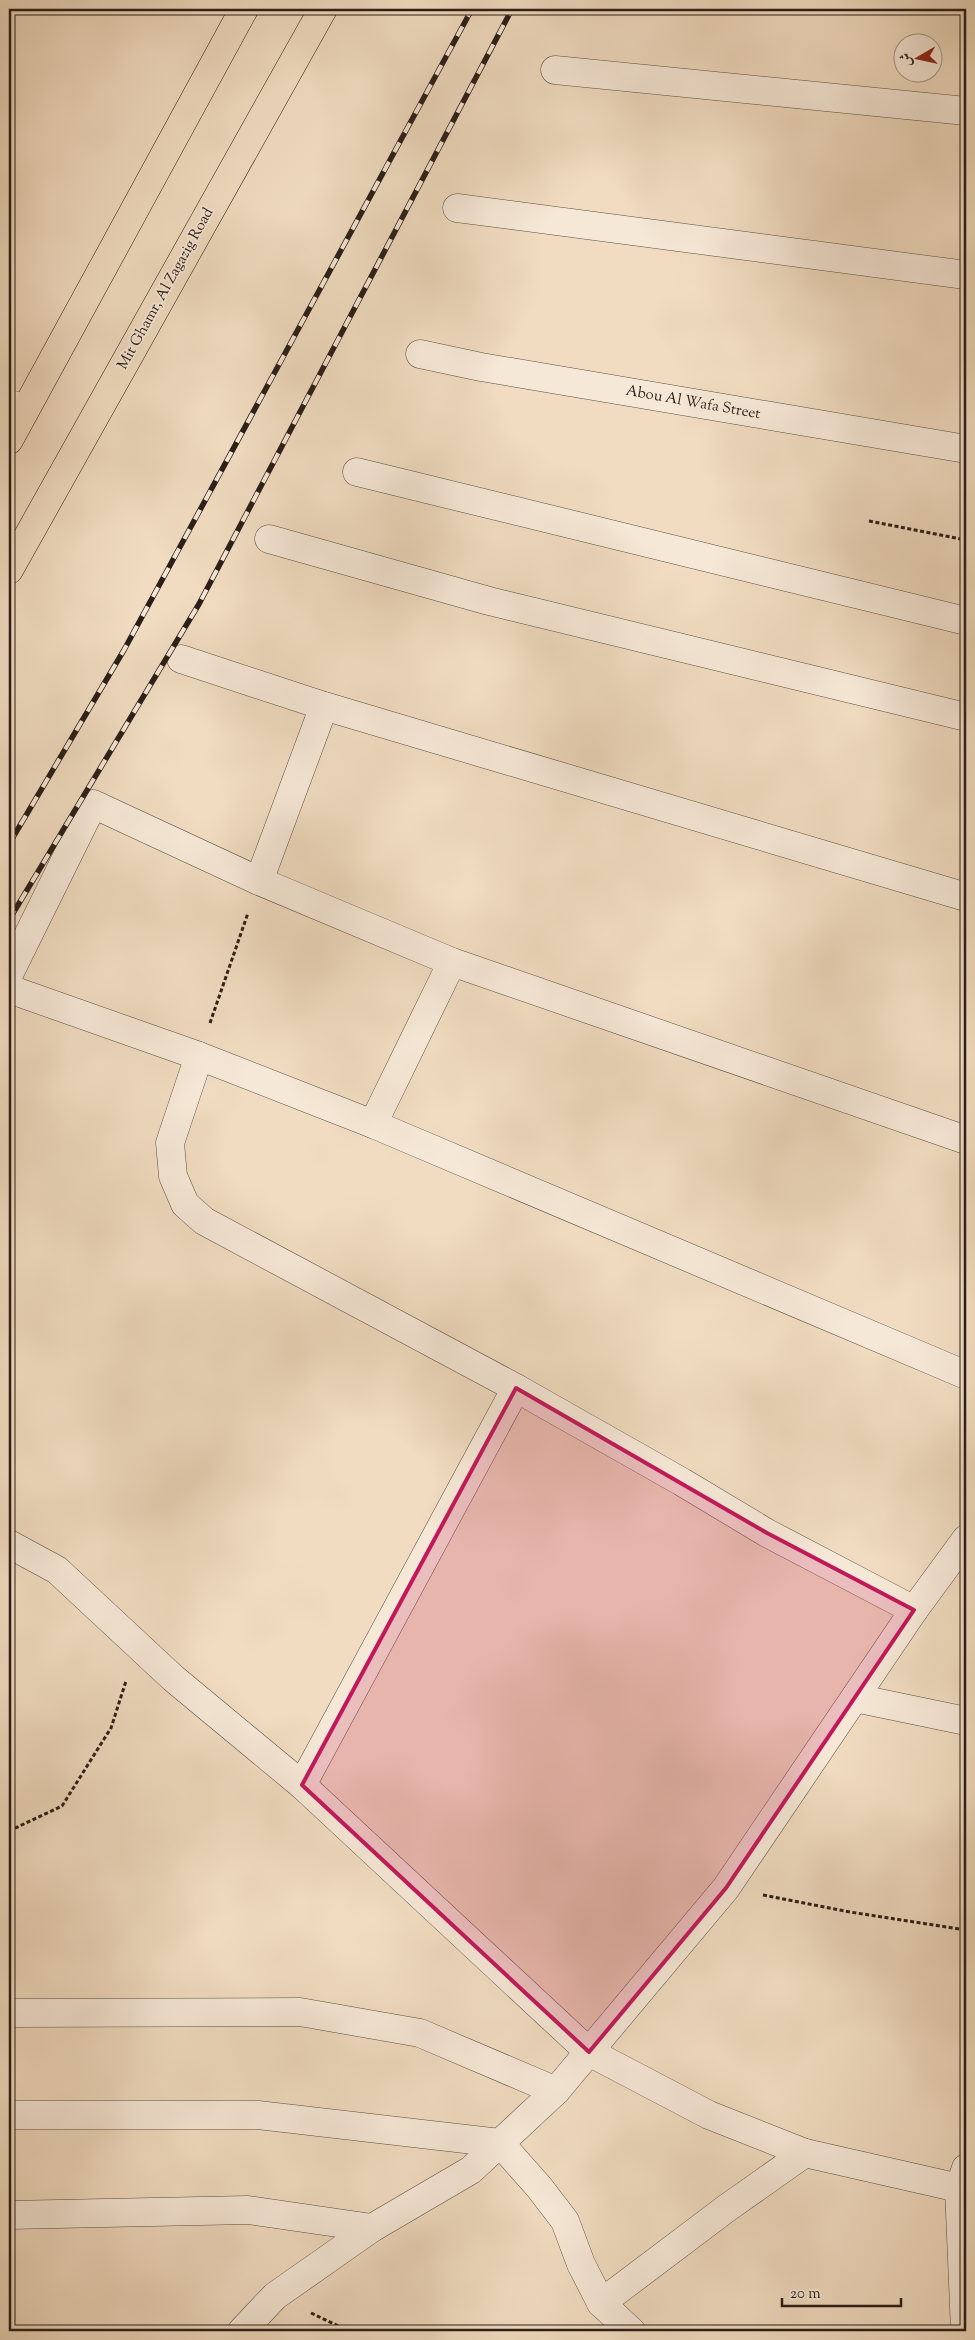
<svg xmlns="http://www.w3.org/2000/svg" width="975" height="2340" font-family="'Sorts Mill Goudy',Amiri,serif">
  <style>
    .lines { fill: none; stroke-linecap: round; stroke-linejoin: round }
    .street-casing { stroke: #5b4e42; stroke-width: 29 }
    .highway-casing { stroke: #291e18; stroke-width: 29 }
    .path { stroke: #291e18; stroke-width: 3; stroke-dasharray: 4 2.5; stroke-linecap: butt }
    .street { stroke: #f6e8d7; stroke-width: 28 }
    .highway { stroke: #f1dcc1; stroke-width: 28 }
    .rail-casing { stroke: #291e18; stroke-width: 5.5 }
    .rail { stroke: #f6e8d7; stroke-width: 4; stroke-dasharray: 11; stroke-linecap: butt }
    .marked { fill: #c2185b; fill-opacity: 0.2; stroke: #c2185b; stroke-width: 4; stroke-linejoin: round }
    .labels { text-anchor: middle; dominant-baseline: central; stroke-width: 4; stroke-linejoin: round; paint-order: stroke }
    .street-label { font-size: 15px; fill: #291e18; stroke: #f6e8d7 }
  </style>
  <rect width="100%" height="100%" fill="#f1dcc1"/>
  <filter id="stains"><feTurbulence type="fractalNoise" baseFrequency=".004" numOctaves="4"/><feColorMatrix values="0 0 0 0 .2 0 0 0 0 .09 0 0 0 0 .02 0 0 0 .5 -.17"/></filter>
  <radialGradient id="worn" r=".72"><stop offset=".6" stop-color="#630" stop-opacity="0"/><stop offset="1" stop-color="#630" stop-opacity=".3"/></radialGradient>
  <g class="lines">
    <g class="street-casing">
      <g id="street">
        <polyline points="555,70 966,111"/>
        <polyline points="457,208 966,275"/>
        <polyline points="420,354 481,367 966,449"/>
        <polyline points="9,404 26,408"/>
        <polyline points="357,472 966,621"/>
        <polyline points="269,539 489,601 966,717"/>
        <polyline points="181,659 324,706 966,897"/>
        <polyline points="259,881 324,706"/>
        <polyline points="9,974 93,804 259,881 452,962 966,1140"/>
        <polyline points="9,989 199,1056 373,1124 966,1375"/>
        <polyline points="199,1056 170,1143 173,1176 185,1204 204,1221 516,1388 682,1482 767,1533 914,1610"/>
        <polyline points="373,1124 452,962"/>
        <polyline points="9,1544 57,1570 173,1678 302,1785 589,2052 709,2115 805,2153"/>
        <polyline points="855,1698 966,1721"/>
        <polyline points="302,1785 516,1388"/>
        <polyline points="9,2013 300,2012 420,2033 556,2091"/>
        <polyline points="9,2115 258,2115 500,2143 539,2187 565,2221 581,2264 601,2303 631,2331"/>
        <polyline points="959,2188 965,2331"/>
        <polyline points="9,2215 248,2210 372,2228"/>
        <polyline points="601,2303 727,2208 805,2153 959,2188 966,2168"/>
        <polyline points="242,2331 275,2296 372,2228 471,2170 556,2091 726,1888 914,1610 966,1539"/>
      </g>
    </g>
    <g class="highway-casing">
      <g id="highway">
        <polyline points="9,440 244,9"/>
        <polyline points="9,570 323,9"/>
      </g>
    </g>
    <g class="path">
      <polyline points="869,521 966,540"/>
      <polyline points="210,1023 248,913"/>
      <polyline points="9,1831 62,1806 111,1728 126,1681"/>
      <polyline points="763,1895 850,1912 966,1930"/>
      <polyline points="311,2313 349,2331"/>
    </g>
    <use href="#street" class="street"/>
    <use href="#highway" class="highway"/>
    <g class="rail-casing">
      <g id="rail">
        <polyline points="9,844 124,650 472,9"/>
        <polyline points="9,920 199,604 512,9"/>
      </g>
    </g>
    <use href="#rail" class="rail"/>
  </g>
  <path class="marked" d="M516,1388L767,1533L914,1610L726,1888L589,2052L302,1785Z"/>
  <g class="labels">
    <g class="street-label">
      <text transform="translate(166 289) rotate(-61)">Mit Ghamr, Al Zagazig Road</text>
      <text transform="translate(693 403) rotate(10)">Abou Al Wafa Street</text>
    </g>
  </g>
  <rect width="975" height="2340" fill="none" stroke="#f1dcc1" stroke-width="30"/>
  <rect x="10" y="10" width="955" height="2320" fill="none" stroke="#291e18" stroke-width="2.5"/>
  <rect x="15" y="15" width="945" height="2310" fill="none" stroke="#291e18"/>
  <g transform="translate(918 58) rotate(261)"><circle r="24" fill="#f6e8d7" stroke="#a4978b"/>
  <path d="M0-4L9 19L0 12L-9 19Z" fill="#8f2418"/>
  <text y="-8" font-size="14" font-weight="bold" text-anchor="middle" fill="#291e18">ش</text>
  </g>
  <path d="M782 2298v8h119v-8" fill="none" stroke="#291e18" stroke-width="2.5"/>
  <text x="790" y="2298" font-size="15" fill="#291e18" stroke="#f6e8d7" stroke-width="4" paint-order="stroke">20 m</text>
  <rect width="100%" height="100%" filter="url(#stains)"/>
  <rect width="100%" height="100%" fill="url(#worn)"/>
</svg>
